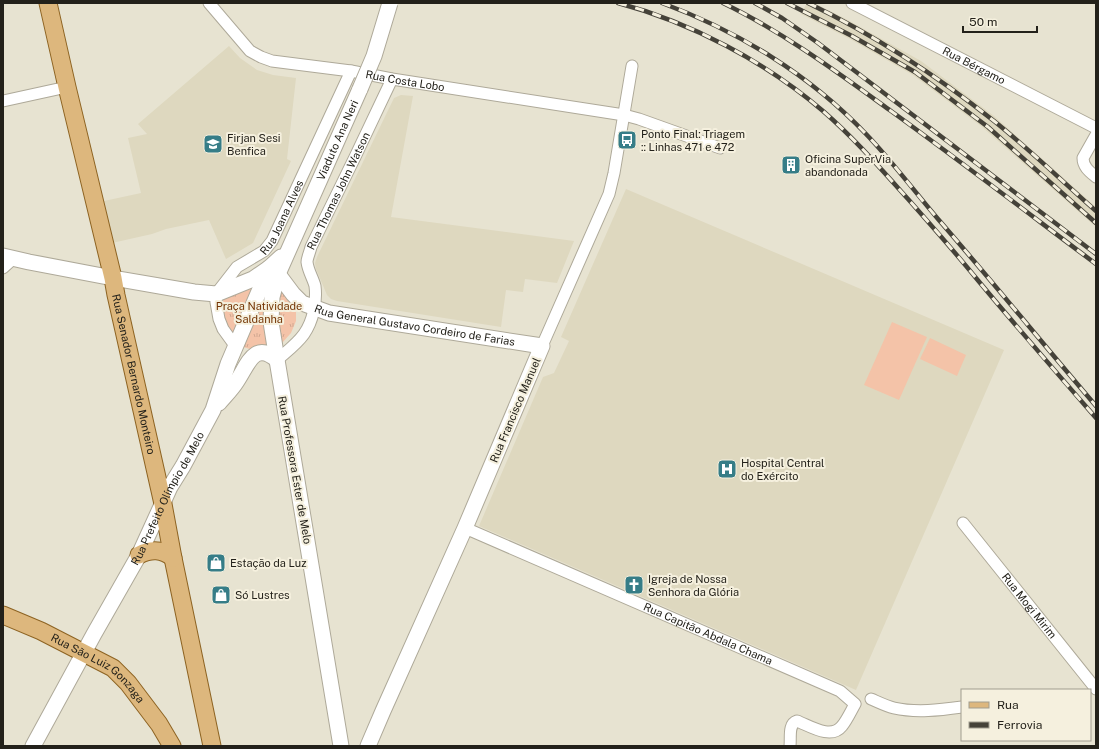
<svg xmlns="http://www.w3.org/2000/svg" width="1099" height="749" font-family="'Public Sans',sans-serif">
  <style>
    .built { fill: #ded8bf }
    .grass { fill: url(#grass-tufts) }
    .garden { fill: #f4c3a8 }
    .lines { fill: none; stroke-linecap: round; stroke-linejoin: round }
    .street-casing { stroke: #aea999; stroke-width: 13 }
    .secondary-casing { stroke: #aea999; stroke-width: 17 }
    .primary-casing { stroke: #8d6322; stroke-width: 19 }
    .street { stroke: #fff; stroke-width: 11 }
    .secondary { stroke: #fff; stroke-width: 15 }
    .primary { stroke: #ddb77d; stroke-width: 17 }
    .rail-casing { stroke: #454239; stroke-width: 4.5 }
    .rail { stroke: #f5f0de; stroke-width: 3; stroke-dasharray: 9; stroke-linecap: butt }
    .secondary-bridge-casing { stroke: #aea999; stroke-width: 17; stroke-linecap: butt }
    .secondary-bridge { stroke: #fff; stroke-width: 15 }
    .labels { text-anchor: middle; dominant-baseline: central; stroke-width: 4; stroke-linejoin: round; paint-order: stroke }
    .street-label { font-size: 11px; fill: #23211a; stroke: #f5f0de }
    .poi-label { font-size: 11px; fill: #23211a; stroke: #f5f0de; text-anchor: start }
    .park-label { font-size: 11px; fill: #743505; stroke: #f5f0de }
  </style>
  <defs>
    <pattern id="grass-tufts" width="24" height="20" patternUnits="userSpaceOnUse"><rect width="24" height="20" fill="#f4c3a8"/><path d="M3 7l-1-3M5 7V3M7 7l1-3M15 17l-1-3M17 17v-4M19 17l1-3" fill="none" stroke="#d1a790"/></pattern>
  </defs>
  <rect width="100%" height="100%" fill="#e7e3d1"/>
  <g class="built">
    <polygon points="807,3 814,3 844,18 921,61 994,116 1096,207 1096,227 981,126 913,75 850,39 801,14"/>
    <polygon points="229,46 240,58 257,70 273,75 296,78 287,159 291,161 253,243 226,259 209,220 166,229 152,234 112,243 104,201 141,193 128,138 147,134 138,124"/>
    <polygon points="401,95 413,96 391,217 574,241 557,283 525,279 523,292 506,290 501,327 337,301 331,299 327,295 316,269 315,263 317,257 394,98"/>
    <polygon points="626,189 1004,350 856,690 479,526 543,377 554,373 569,341 561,337"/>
  </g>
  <polygon class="grass" points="265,276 296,304 296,321 291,333 282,343 276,347 253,350 240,346 233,340 221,312 223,300 231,288"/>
  <g class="garden">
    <polygon points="892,322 927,337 899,400 864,385"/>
    <polygon points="930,338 966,355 957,376 920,359"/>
  </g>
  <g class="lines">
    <g class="street-casing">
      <g id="street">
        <path id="s1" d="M209,3L250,51L261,57L272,61L351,71L392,79L624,115L639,119L720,148"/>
        <path id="s2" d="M852,3L1096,128"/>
        <polyline points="3,101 67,87"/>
        <path d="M1096,135L1083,158C1083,167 1090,172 1096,177"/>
        <polyline points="3,268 14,258"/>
        <polyline points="542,346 609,194 614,173 632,66"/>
        <path id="s3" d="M236,347L223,329L219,319L216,302V294L237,267L264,251L272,241L351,71"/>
        <path id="s4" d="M277,360C286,352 297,344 304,334C313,321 317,302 315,286C313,278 308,271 307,262C307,258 310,252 311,247L355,157L392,79"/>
        <path id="s5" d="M963,523L1096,689"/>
        <path id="s6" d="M465,528L840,691L855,704C851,711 847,720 842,726C831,740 810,726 797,721C788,724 791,737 790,746"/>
        <path d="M871,699C878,702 886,706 894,708C916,713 940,710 962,707"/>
      </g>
    </g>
    <g class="secondary-casing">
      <g id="secondary">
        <polyline points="3,256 29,262 113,278 194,292 216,294 253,279 269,268"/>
        <path id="s7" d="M278,274L293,294L302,303L329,313L542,346L465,528L383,711L368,746"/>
        <path d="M219,403C225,396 232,389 237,381C248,365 254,340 277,360"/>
        <path id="s8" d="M33,746L94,634L139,555L170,487L183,466L213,410L228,364L269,268L281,257"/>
        <path id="s9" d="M341,746L277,360L271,322L272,297L278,274L360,89"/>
      </g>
    </g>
    <g class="primary-casing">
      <g id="primary">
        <path id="s10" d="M48,3L67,87L113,278L116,295L163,504L173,558L212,746"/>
        <path d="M139,555C151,549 162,549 173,558"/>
        <path id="s11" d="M3,615L41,631L113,668L128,683L159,724L172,746"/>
      </g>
    </g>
    <use href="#street" class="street"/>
    <use href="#secondary" class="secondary"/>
    <use href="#primary" class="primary"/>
    <g class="rail-casing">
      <g id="rail">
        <path d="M618,3C690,22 766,62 823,111C854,138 881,169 908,199C931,225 954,251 976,278C1015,325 1056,372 1096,418"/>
        <path d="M662,3C738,31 810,75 866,134C892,161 914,191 938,219C992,281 1043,344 1096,406"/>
        <path d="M723,3C783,32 837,72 891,111C960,161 1028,213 1096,264"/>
        <polyline points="755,3 782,18 818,43 1096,254"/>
        <polyline points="787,3 852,36 915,72 988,127 1096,223"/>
        <path d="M808,3C874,35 936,75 994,121C1029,149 1062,181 1096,211"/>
      </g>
    </g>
    <use href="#rail" class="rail"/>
    <g class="secondary-bridge-casing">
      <polyline id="secondary-bridge" points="360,89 374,56 390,3"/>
    </g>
    <use href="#secondary-bridge" class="secondary-bridge"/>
  </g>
  <defs>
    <g id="bus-square" transform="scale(1)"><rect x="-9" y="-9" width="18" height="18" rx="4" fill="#367d87" stroke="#f5f0de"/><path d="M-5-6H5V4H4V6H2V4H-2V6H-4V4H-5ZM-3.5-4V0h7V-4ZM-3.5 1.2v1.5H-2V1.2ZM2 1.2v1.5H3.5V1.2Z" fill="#fff"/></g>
    <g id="school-square" transform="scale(1)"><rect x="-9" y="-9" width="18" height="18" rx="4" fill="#367d87" stroke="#f5f0de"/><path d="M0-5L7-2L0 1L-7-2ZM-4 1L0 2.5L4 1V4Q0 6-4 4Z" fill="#fff"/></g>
    <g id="building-square" transform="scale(1)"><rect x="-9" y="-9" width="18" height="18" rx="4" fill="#367d87" stroke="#f5f0de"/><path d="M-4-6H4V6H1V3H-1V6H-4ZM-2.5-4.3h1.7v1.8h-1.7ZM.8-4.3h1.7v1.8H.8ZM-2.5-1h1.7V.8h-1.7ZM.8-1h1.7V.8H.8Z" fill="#fff"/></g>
    <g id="hospital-square" transform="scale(1)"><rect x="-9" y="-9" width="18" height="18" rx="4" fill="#367d87" stroke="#f5f0de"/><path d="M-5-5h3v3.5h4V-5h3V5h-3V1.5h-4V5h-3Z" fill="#fff"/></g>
    <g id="shop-square" transform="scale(1)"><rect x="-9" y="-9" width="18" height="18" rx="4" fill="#367d87" stroke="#f5f0de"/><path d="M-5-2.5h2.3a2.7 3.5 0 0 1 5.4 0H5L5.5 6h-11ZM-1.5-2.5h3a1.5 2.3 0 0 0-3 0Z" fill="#fff"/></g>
    <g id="church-square" transform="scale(1)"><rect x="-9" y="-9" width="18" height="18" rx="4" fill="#367d87" stroke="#f5f0de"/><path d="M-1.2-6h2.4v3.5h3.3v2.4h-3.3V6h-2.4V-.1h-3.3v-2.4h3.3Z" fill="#fff"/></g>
  </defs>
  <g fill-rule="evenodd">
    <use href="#bus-square" x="627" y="140"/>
    <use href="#school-square" x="213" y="144"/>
    <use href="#building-square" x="791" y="165"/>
    <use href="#hospital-square" x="727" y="469"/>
    <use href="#shop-square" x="216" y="563"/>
    <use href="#church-square" x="634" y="585"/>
    <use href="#shop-square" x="221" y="595"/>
  </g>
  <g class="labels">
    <g class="street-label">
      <text stroke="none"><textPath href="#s2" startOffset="137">Rua Bérgamo</textPath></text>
      <text stroke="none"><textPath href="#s1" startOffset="222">Rua Costa Lobo</textPath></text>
      <text stroke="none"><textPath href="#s9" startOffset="625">Viaduto Ana Neri</textPath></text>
      <text stroke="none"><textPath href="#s4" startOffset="191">Rua Thomas John Watson</textPath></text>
      <text stroke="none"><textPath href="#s3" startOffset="162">Rua Joana Alves</textPath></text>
      <text stroke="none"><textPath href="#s7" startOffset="153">Rua General Gustavo Cordeiro de Farias</textPath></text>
      <text stroke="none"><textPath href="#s10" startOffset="381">Rua Senador Bernardo Monteiro</textPath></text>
      <text transform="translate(515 410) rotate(-67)">Rua Francisco Manuel</text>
      <text transform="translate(295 470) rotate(80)">Rua Professora Ester de Melo</text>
      <text stroke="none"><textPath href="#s8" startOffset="282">Rua Prefeito Olímpio de Melo</textPath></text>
      <text stroke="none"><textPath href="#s5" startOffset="106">Rua Mogi Mirim</textPath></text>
      <text stroke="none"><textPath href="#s6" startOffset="265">Rua Capitão Abdala Chama</textPath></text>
      <text stroke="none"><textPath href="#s11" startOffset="110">Rua São Luiz Gonzaga</textPath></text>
    </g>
    <g class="poi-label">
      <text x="641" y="134">Ponto Final: Triagem<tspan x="641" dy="13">:: Linhas 471 e 472</tspan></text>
      <text x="227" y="138">Firjan Sesi<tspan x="227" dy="13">Benfica</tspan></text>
      <text x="805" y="159">Oficina SuperVia<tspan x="805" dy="13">abandonada</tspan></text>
      <text x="741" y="463">Hospital Central<tspan x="741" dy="13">do Exército</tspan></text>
      <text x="230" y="563">Estação da Luz</text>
      <text x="648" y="579">Igreja de Nossa<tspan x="648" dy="13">Senhora da Glória</tspan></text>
      <text x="235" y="595">Só Lustres</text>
    </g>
    <g class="park-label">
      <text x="259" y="306">Praça Natividade<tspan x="259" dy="13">Saldanha</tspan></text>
    </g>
  </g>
  <rect width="1099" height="749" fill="none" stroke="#23211a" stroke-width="8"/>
  <rect x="961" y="689" width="130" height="52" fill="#f5f0de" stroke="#a19d90"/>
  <rect x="969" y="702" width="20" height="6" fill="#ddb77d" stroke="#a19d90"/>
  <text x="997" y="709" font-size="12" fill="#23211a">Rua</text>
  <rect x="969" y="722" width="20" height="6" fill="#454239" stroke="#a19d90"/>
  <text x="997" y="729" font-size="12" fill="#23211a">Ferrovia</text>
  <path d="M963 26v6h74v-6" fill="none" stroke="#23211a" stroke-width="2"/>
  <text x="969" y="26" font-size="12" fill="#23211a" stroke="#f5f0de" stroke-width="3" paint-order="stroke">50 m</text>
</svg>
